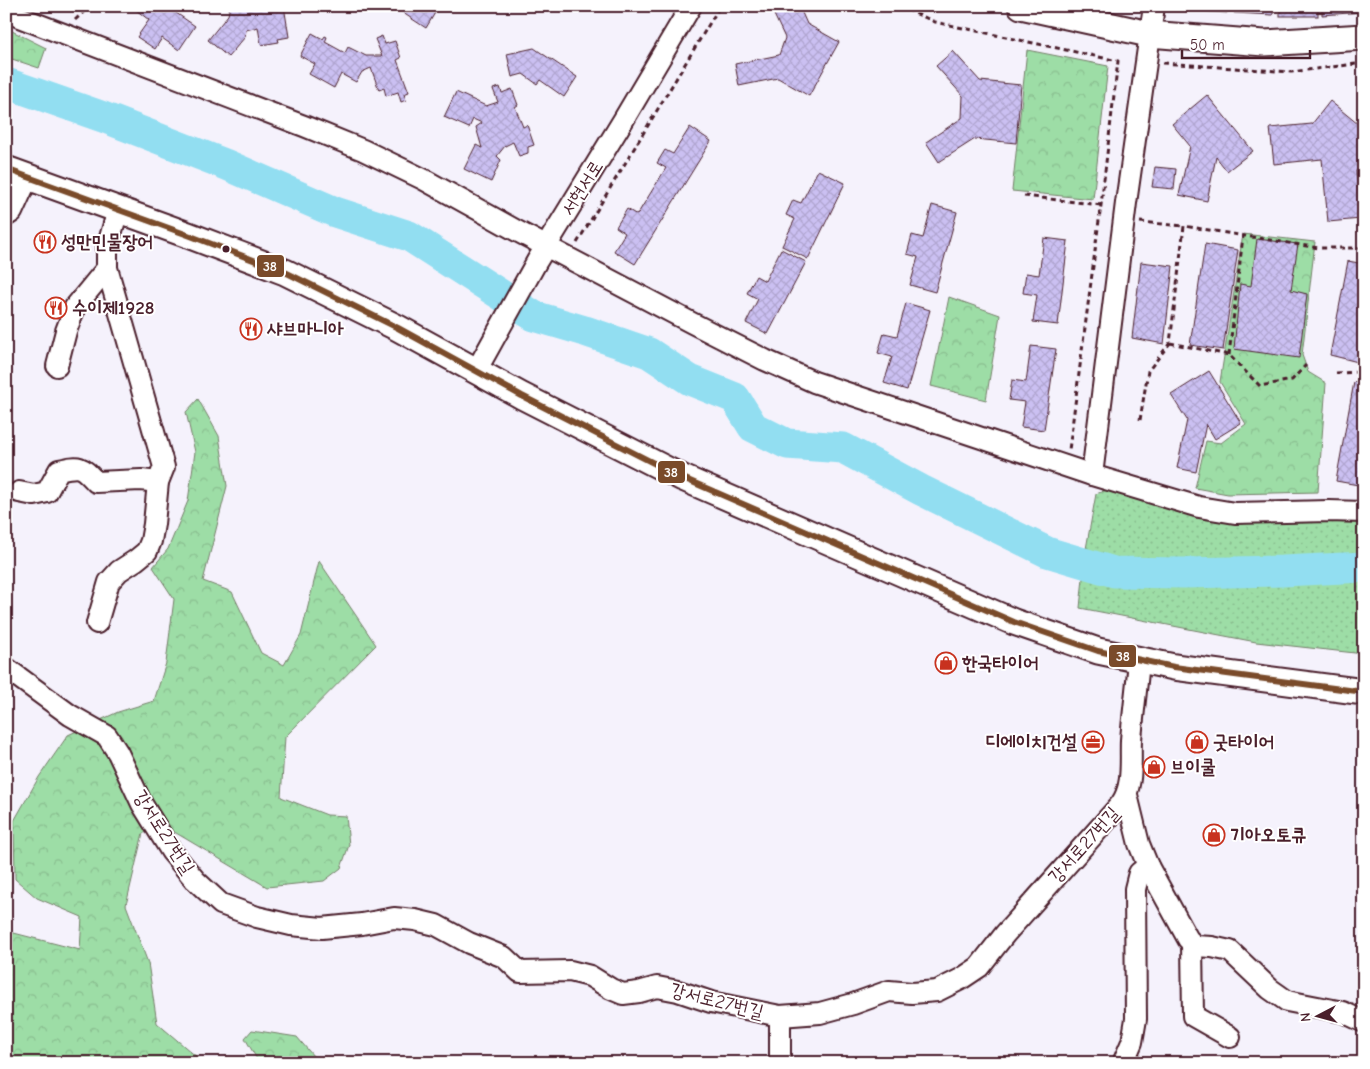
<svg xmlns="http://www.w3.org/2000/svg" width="1370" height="1069" font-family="'Comic Neue','Poor Story',sans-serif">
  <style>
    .grass { fill: url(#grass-dots); stroke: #747e68 }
    .forest { fill: url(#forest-crowns); stroke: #747e68 }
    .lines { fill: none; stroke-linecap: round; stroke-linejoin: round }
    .river { stroke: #92def1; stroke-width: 31 }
    .building { fill: url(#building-cross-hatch); stroke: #4a1f2b }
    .minor-casing { stroke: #4a1f2b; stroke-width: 24 }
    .tertiary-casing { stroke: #4a1f2b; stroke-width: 29 }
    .path { stroke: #4a1f2b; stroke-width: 3; stroke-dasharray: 5 4; stroke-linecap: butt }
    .minor { stroke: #fff; stroke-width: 20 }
    .tertiary { stroke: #fff; stroke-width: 25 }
    .bus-1-casing { stroke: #fff; stroke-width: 10 }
    .bus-1 { stroke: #7a4b2a; stroke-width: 6 }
    .bus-dot { fill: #4a1f2b; stroke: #fff; stroke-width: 2 }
    .labels { text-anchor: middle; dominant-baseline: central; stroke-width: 4; stroke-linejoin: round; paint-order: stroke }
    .street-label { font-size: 19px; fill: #4a1f2b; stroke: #fff }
    .poi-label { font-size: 19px; font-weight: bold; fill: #4a1f2b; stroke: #fff; text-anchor: start }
    .line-badge { stroke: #fff; stroke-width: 2 }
    .badge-label { font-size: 14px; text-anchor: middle; font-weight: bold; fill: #fff }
  </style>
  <defs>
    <pattern id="grass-dots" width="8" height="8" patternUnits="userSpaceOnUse" patternTransform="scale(1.25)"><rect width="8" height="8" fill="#9ddda6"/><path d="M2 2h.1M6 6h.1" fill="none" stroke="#89bd8f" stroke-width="1.8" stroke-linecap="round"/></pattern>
    <pattern id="forest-crowns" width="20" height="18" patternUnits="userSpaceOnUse" patternTransform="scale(1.25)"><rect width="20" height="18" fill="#9ddda6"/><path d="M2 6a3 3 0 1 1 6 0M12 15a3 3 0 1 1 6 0" fill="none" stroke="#89bd8f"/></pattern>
    <pattern id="building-cross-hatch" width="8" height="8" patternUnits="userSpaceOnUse" patternTransform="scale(1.25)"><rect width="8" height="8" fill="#cbc0f2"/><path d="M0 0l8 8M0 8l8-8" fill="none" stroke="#b0a5d0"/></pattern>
  </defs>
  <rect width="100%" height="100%" fill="#f5f2fc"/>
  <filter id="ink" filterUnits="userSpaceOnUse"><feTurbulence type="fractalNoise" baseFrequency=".02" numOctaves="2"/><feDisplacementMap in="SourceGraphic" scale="10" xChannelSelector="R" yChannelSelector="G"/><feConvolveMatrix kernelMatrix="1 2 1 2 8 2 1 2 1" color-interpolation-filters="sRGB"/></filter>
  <g filter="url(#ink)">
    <g class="grass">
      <polygon points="1109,489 1217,521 1364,519 1364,554 1231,561 1133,563 1086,549 1096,494"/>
      <polygon points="1084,568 1118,579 1364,579 1364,654 1256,642 1080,608"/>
    </g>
    <g class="forest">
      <polygon points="6,28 46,48 39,68 6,57"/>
      <polygon points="1027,50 1108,66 1093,199 1012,191"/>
      <polygon points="1243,234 1315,242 1302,355 1308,372 1326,383 1318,492 1228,494 1195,488 1206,441 1221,443 1246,424 1220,382"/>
      <polygon points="949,297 1000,315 986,400 931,386"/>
      <polygon points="198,399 219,436 227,486 203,581 232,592 261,653 284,665 301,635 319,561 376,645 285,737 281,797 327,815 346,816 349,845 341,868 324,881 267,887 171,830 143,833 126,905 148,963 157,1023 198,1058 199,1063 6,1063 6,931 80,950 82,917 37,898 15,879 14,821 39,777 68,735 118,712 154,701 166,663 174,599 153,567 168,549 188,501 195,452 186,412"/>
      <polygon points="252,1030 297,1037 319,1063 259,1063 245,1038"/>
    </g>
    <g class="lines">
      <polyline class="river" points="6,83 103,117 227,165 335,212 409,236 534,316 585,331 649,353 690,380 735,398 753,427 787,444 843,448 921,490 1047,552 1114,572 1184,573 1283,571 1364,567"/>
    </g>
    <g class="building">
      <polygon points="131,6 166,6 195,26 179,50 162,38 155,49 137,37 149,20"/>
      <polygon points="230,6 236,8 236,6 284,6 289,37 278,39 279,42 261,45 258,27 246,30 245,37 228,57 208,40 228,15"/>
      <polygon points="407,6 439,6 426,28 403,13"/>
      <polygon points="770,6 799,6 807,24 839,42 809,96 778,78 739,86 735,64 779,55 785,38"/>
      <polygon points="1182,6 1228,6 1227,13 1184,10"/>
      <polygon points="1235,6 1273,6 1273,15 1234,13"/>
      <rect x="1280" y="6" width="38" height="10"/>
      <polygon points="1322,6 1362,6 1363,12 1322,15"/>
      <polygon points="312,33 323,39 325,36 327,37 325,42 345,53 348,47 366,56 382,56 375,39 382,36 385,44 395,41 401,58 397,60 409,92 404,94 406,100 401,102 398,92 386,96 384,88 379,90 371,68 362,72 356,82 341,74 334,88 309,74 315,64 300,56"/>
      <polygon points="534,48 577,77 564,97 540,80 537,84 523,74 512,77 507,54"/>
      <polygon points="953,51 980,81 1021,85 1016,143 975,139 939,162 926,142 962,118 963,96 936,66"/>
      <polygon points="500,87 502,93 512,89 518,105 515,107 523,127 527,125 534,145 528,147 528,153 519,156 513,142 505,146 497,156 501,160 491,182 464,169 476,145 482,148 476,127 482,123 473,119 469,128 444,117 456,92 486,106 498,102 493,89"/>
      <polygon points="1207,95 1253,151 1227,171 1216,157 1207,201 1179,195 1190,146 1172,124"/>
      <polygon points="1330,101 1364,129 1364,162 1356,171 1361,219 1328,222 1322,159 1274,164 1270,128 1312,124"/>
      <polygon points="690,127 711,141 635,264 614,251 625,233 616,227 627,209 637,215 666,168 657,163 665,150 673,154"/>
      <polygon points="1155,167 1176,169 1174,189 1152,187"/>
      <polygon points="818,170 845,183 808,259 782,246 795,219 786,215 793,200 801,203"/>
      <polygon points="932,205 957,212 935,292 910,285 918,257 907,254 912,235 923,238"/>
      <polygon points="1044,238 1068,241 1058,325 1033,322 1037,295 1023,293 1026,273 1039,275"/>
      <polygon points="1257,239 1298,244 1291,290 1307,294 1299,358 1234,349 1240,284 1251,286"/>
      <polygon points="1205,244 1238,250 1223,350 1190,345"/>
      <polygon points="781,249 806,262 768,334 746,323 758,299 747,293 756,276 765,281"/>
      <polygon points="1348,261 1364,264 1364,352 1362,363 1330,355"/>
      <polygon points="1141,262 1173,266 1164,344 1132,338"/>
      <polygon points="906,303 930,310 907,390 884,383 892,357 878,353 884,333 897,336"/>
      <polygon points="1031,346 1056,349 1044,430 1021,427 1025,402 1009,400 1012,380 1026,382"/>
      <polygon points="1209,371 1241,423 1215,439 1206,424 1196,472 1177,468 1187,420 1171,395"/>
      <polygon points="1354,382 1364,384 1364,486 1336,481"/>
    </g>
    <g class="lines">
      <g class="minor-casing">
        <g id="minor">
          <polyline points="6,10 19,17 304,126 363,150 423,179 517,231 692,323 765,360 814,382 1092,475 1199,507 1235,513 1329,511 1364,512"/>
          <polyline points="6,216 12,212 28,177"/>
          <polyline points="57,366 66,331 75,307 107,268"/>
          <polyline points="476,371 537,261 624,119 691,6"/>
          <polyline points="1092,475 1126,203 1154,6"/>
          <path d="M19,492L34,495L47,492L59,470C81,465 81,466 96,482L141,480L158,482"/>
          <polyline points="97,623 109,582 119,571 136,560 147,551 151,541 154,524 158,482 164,467 107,268 107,248 118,210"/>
          <path d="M6,668L70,715L107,736L118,753L142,804L171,851L195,880L221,904L257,917L291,925L322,928L362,924L394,918L415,920L436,925L469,943L504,957L520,972L570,971L590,976L611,989L623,994L639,992L657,987L678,991L711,1002L780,1016L820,1013L853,1004L889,991L912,993L937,991L961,979L979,967L1005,934L1121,804C1134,785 1130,762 1131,740C1133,714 1137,686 1139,660"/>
          <polyline points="1127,795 1139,844 1148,866 1188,939 1195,946 1212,947 1230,951 1270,989 1287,1001 1343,1012 1364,1022"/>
          <polyline points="1192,943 1193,1016 1230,1037"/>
          <polyline points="780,1063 780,1016"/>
          <polyline points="1123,1063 1132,1042 1136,1019 1135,889 1139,873 1148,866"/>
        </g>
      </g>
      <g class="tertiary-casing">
        <g id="tertiary">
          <polyline points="1021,6 1149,34 1174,36 1264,43 1364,37"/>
          <polyline points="6,169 188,235 285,272 398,328 522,396 683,478 1014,622 1098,651 1174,667 1364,692"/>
        </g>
      </g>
      <g class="path">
        <polyline points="899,6 935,22 1118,61 1101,205 1069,450"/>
        <polyline points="75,20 90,6"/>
        <polyline points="1163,63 1291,72 1364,63"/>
        <polyline points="1024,196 1101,205"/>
        <polyline points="1140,222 1184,226"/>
        <polyline points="577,243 720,6"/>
        <polyline points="1170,343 1229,355 1260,386 1292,380 1306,365"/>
        <polyline points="1229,355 1243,236"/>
        <polyline points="1336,373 1364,372"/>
        <polyline points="1140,420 1148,371 1170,343 1184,226 1319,248 1364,248"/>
      </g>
      <use href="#minor" class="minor"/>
      <use href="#tertiary" class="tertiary"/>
      <g class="bus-1-casing">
        <polyline id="bus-1" points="6,169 188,235 285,272 398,328 522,396 683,478 1014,622 1098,651 1174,667 1364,692"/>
      </g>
      <use href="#bus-1" class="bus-1"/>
    </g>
  </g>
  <defs>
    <g id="restaurant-ring" transform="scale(1.125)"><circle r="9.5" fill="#fff" stroke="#c8321e" stroke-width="1.5"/><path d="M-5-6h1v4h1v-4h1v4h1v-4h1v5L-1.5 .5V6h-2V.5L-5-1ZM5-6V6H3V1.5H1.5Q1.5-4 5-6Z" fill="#c8321e"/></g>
    <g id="shop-ring" transform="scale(1.125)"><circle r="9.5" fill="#fff" stroke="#c8321e" stroke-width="1.5"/><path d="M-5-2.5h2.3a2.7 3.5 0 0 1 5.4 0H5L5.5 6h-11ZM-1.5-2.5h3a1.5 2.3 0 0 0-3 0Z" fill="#c8321e"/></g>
    <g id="office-ring" transform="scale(1.125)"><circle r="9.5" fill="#fff" stroke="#c8321e" stroke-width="1.5"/><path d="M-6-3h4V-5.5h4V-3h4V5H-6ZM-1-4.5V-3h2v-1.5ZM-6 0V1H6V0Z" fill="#c8321e"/></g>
  </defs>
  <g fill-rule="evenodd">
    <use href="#restaurant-ring" x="45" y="242"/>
    <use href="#restaurant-ring" x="56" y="308"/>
    <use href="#restaurant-ring" x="251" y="329"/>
    <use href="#shop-ring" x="946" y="663"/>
    <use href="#office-ring" x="1093" y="742"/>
    <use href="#shop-ring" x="1197" y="742"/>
    <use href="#shop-ring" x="1154" y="767"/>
    <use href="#shop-ring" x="1214" y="835"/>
  </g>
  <circle class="bus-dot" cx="226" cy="249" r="4.5"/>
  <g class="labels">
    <g class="street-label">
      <text transform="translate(582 188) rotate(-58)">서현서로</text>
      <text transform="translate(164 832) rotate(57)">강서로27번길</text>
      <text transform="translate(1084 845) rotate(-48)">강서로27번길</text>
      <text transform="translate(717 1001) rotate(14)">강서로27번길</text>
    </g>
    <g class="poi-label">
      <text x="61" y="242">성만민물장어</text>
      <text x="72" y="308">수이제1928</text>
      <text x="267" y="329">샤브마니아</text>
      <text x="962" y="663">한국타이어</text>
      <text x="1077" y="742" text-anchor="end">디에이치건설</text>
      <text x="1213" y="742">굿타이어</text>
      <text x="1170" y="767">브이쿨</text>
      <text x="1230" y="835">기아오토큐</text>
    </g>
  </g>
  <g class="line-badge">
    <rect x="256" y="254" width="29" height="24" rx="5" fill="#7a4b2a"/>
    <rect x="657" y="460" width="29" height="24" rx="5" fill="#7a4b2a"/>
    <rect x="1108" y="644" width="29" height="24" rx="5" fill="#7a4b2a"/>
  </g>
  <g class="badge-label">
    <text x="270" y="271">38</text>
    <text x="671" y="477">38</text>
    <text x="1123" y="661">38</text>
  </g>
  <rect width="1370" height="1069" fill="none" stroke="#fff" stroke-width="25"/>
  <rect x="12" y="12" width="1345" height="1044" fill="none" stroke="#4a1f2b" stroke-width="2" filter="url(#ink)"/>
  <g transform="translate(1318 1016) rotate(264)" stroke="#ffffff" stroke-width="4" paint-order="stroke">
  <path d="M0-4L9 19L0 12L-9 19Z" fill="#4a1f2b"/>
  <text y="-8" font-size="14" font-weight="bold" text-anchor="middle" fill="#4a1f2b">N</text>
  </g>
  <path d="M1182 50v8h128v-8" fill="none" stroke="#4a1f2b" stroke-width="2.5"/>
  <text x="1190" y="50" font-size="15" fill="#4a1f2b" stroke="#ffffff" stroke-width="4" paint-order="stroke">50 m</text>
</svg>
